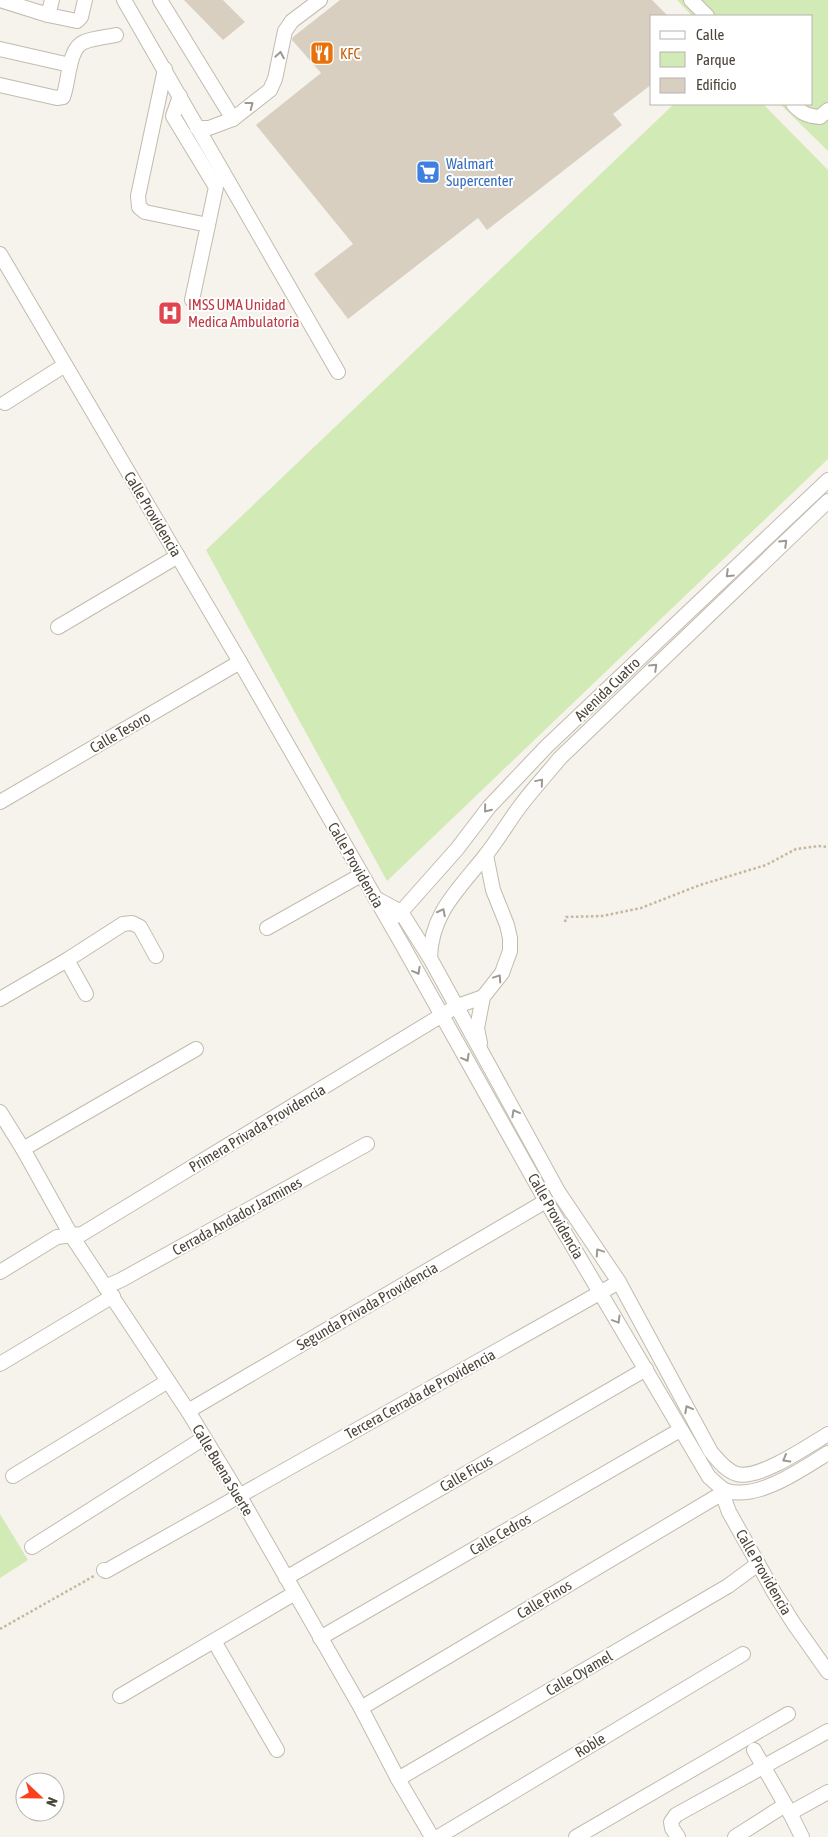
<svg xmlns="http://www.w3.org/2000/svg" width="828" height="1837" font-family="'Asap Condensed',sans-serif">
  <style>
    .green { fill: #d2eab5 }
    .building { fill: #d8cfc1 }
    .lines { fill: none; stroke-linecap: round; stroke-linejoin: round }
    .minor-casing { stroke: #c2bbae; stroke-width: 16 }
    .path { stroke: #c4b79f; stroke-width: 2.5; stroke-dasharray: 2.5 2.5; stroke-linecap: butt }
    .minor { stroke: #fff; stroke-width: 14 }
    .oneway { stroke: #9c9892 }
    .labels { text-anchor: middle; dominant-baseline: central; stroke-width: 4; stroke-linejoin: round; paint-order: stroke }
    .food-label { font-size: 15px; fill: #c56008; stroke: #fff; text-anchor: start }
    .shop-label { font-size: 15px; fill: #366cbe; stroke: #fff; text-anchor: start }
    .health-label { font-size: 15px; fill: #be3a42; stroke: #fff; text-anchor: start }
    .street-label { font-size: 15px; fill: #4b4439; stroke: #fff }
  </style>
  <rect width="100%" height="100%" fill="#f6f3ec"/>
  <g class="green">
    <polygon points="677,0 828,0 828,151 780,104 812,104 812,16 692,16"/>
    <polygon points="674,104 763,104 828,170 828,459 387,881 206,550"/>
    <polygon points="0,1514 28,1560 0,1578"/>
  </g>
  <g class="building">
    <polygon points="184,0 223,0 245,22 223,40"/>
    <polygon points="340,0 652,0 668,16 652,16 652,84 613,114 622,125 487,230 478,218 348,319 314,274 353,244 256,125 321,73 292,40 293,37"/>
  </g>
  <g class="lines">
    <g class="minor-casing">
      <g id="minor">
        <polyline points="0,0 48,15 77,21 81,17 85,0"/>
        <polyline points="124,0 338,372"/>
        <polyline points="160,0 233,119"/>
        <polyline points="691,0 707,16"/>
        <polyline points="48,15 52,0"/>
        <polyline points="0,49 70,65"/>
        <polyline points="165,69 138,196 139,207 145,212 208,225 192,300"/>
        <path d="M0,85L57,98L63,97C69,83 68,48 84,42C93,38 106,37 116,35"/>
        <polyline points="180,96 173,116 216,187 208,225"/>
        <path d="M793,104C801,113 807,116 820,117L828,110"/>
        <polyline points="197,128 209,128 233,119 270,90 275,79 285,31 292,21 320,0"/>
        <path d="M0,254L240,662L403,946L546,1201L709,1477C714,1481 721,1489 727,1491C759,1500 802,1469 828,1453"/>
        <polyline points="5,403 65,365"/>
        <polyline points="58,627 178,556"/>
        <polyline points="0,802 240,662"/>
        <path d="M375,898L401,912L430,958L559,1193L619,1282L711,1452C718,1460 726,1471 737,1474C759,1480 808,1446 828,1434"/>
        <polyline points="394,917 401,912 457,849 489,807 547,746 828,480"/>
        <polyline points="267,928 361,875"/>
        <path d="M430,958C431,913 459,889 485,856C498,840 508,822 521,805C533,789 547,774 560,758L828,501"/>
        <polyline points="67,960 86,994"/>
        <polyline points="0,999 67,960 123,924 132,923 140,927 156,956"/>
        <polyline points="480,1043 477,1028 483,997 502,973 510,951 510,938 507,925 493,890 486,855"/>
        <polyline points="0,1112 23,1149 71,1235 188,1411 239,1495 361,1708 398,1779 432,1837"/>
        <polyline points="23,1149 196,1049"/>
        <polyline points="0,1272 57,1237 82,1234 457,1006 483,997"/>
        <polyline points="105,1287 121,1280 367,1144"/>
        <polyline points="0,1364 113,1296"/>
        <polyline points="188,1411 546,1201"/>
        <polyline points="13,1476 168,1381"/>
        <polyline points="726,1491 725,1501 729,1512 775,1594 794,1624 828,1672"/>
        <polyline points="32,1547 204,1438"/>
        <polyline points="104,1570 106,1571 619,1282"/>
        <polyline points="286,1578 646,1369"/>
        <polyline points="320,1638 680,1430"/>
        <polyline points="214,1641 277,1750"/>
        <polyline points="120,1696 295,1593"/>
        <polyline points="361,1708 726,1491"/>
        <polyline points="754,1750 790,1813 802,1837"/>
        <polyline points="398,1779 728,1586 758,1564"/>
        <polyline points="790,1813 828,1792"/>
        <polyline points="438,1837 743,1654"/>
        <polyline points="576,1837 788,1714"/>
        <polyline points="678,1837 672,1828 671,1822 676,1815 828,1731"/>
        <polyline points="735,1837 785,1805"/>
      </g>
    </g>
    <g class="path">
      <polyline points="565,922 566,917 602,916 641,908 700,885 766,865 796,849 819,846 828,847"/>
      <polyline points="0,1629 94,1576"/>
    </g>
    <use href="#minor" class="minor"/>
  </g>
  <defs><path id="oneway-chevron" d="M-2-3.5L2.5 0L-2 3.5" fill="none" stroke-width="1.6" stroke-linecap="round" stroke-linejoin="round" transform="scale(1.25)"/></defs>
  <g class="oneway">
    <use href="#oneway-chevron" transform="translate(280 55) rotate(-80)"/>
    <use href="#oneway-chevron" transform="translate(250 105) rotate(-38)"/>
    <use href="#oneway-chevron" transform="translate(784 543) rotate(-44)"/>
    <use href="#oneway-chevron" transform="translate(729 574) rotate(136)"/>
    <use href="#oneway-chevron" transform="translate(654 667) rotate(-44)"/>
    <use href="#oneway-chevron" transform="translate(540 782) rotate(-50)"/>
    <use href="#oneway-chevron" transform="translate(487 809) rotate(129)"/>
    <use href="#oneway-chevron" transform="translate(442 912) rotate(-63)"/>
    <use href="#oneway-chevron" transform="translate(417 971) rotate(61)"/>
    <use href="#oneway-chevron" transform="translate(498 978) rotate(-56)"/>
    <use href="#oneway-chevron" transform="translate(466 1058) rotate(61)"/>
    <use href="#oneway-chevron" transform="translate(515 1113) rotate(-119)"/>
    <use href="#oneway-chevron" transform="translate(599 1252) rotate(-124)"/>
    <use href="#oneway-chevron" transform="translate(617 1320) rotate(59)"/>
    <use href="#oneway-chevron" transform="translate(688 1409) rotate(-118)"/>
    <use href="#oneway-chevron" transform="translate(786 1459) rotate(150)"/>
  </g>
  <defs>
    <g id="restaurant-square" transform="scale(1.25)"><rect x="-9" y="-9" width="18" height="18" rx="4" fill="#e8710a" stroke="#fff"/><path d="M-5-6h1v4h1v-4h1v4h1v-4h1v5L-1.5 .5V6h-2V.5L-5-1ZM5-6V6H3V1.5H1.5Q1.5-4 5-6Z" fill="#fff"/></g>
    <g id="supermarket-square" transform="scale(1.25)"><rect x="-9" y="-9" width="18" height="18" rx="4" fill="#3f7fe0" stroke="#fff"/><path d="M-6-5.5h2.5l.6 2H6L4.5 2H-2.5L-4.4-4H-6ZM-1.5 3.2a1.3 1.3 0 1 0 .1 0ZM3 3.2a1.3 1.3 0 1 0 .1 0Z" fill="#fff"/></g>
    <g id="hospital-square" transform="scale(1.25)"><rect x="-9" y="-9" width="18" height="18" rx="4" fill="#e0444e" stroke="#fff"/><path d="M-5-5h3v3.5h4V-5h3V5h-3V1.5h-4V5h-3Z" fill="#fff"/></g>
  </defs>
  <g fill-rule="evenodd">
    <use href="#restaurant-square" x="322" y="53"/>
    <use href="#supermarket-square" x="428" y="172"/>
    <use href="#hospital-square" x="170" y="313"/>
  </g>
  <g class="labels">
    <g class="food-label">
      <text x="340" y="53">KFC</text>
    </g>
    <g class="shop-label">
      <text x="446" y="163">Walmart<tspan x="446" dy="17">Supercenter</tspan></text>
    </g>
    <g class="health-label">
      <text x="188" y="304">IMSS UMA Unidad<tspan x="188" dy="17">Medica Ambulatoria</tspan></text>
    </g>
    <g class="street-label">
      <text transform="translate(153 514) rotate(59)">Calle Providencia</text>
      <text transform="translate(607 689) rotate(-44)">Avenida Cuatro</text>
      <text transform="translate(120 732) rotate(-30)">Calle Tesoro</text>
      <text transform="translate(356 865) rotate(60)">Calle Providencia</text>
      <text transform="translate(257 1128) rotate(-31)">Primera Privada Providencia</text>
      <text transform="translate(237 1216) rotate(-29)">Cerrada Andador Jazmines</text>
      <text transform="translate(556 1216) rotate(60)">Calle Providencia</text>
      <text transform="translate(367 1306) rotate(-30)">Segunda Privada Providencia</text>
      <text transform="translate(420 1394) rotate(-29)">Tercera Cerrada de Providencia</text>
      <text transform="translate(223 1470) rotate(59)">Calle Buena Suerte</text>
      <text transform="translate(466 1473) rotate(-30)">Calle Ficus</text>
      <text transform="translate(500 1534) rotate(-30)">Calle Cedros</text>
      <text transform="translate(764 1572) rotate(60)">Calle Providencia</text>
      <text transform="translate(544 1599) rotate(-31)">Calle Pinos</text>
      <text transform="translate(579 1673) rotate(-30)">Calle Oyamel</text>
      <text transform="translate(590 1745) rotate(-31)">Roble</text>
    </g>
  </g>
  <rect x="650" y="15" width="162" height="90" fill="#ffffff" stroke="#b7b4b0"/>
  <rect x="660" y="31" width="25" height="8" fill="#ffffff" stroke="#b7b4b0"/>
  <text x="696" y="40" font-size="15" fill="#4b4439">Calle</text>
  <rect x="660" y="52" width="25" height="15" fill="#d2eab5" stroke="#b7b4b0"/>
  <text x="696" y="65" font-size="15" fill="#4b4439">Parque</text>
  <rect x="660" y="78" width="25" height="15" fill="#d8cfc1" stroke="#b7b4b0"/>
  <text x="696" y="90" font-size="15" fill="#4b4439">Edificio</text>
  <g transform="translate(40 1797) rotate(112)"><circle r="24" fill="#ffffff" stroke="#b7b4b0"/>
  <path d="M0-4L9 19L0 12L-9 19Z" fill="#fc3f1d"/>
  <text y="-8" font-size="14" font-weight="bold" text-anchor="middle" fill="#4b4439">N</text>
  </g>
</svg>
